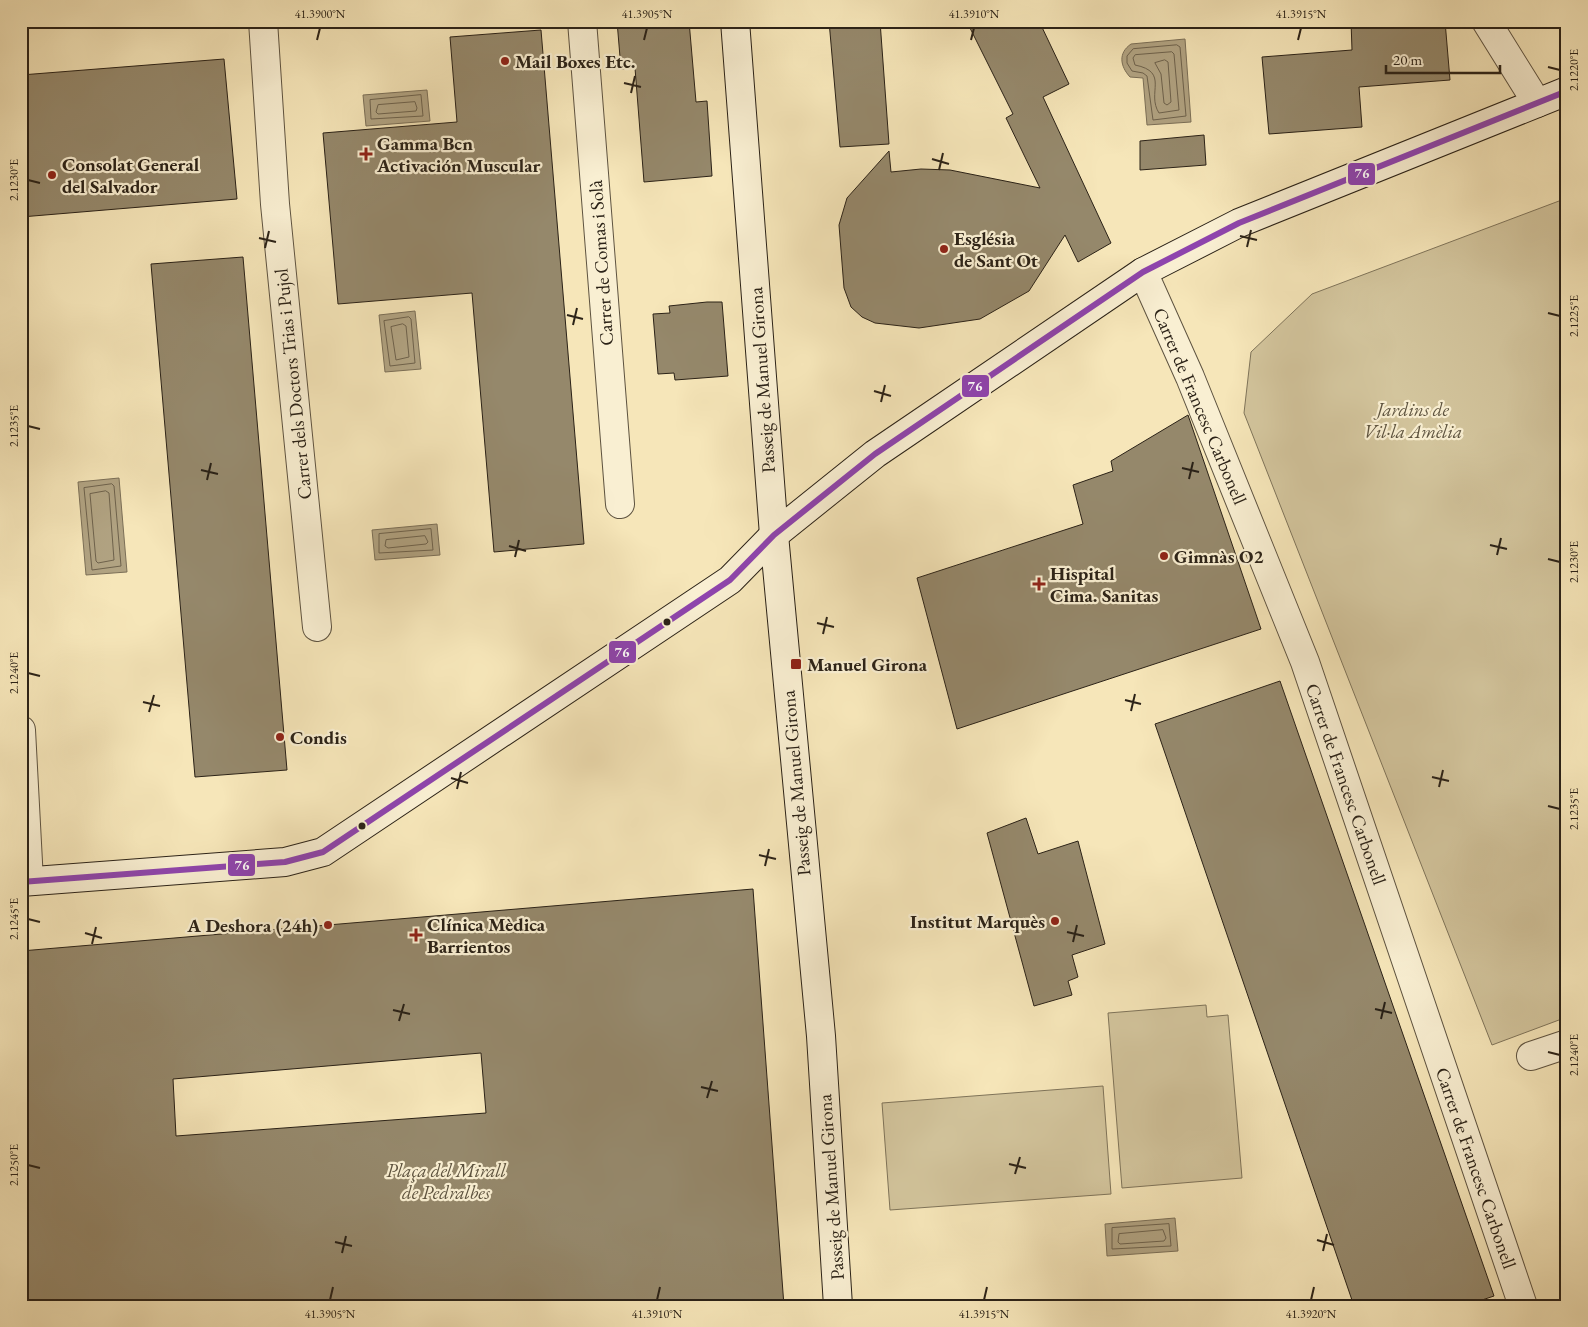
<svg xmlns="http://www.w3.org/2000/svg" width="1588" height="1327" font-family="'EB Garamond',serif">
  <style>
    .green { fill: #d3c59d; stroke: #7f745a }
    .water { fill: #b1a382; stroke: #7b6f57 }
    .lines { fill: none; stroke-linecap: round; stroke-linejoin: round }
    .shore { stroke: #6e624c; stroke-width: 1 }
    .building { fill: #95886b; stroke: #2b2217; fill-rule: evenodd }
    .street-casing { stroke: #5e5340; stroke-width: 30 }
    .secondary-casing { stroke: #2b2217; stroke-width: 30 }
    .street { stroke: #f9efd2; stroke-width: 28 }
    .secondary { stroke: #f9efd2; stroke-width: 28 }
    .bus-1-casing { stroke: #f9efd2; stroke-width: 10 }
    .bus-1 { stroke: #8e44ad; stroke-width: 6 }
    .ticks { fill: none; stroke: #2b2217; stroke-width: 2 }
    .poi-dot { fill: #8f2418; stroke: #f9efd2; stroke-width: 2 }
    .bus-dot { fill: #2b2217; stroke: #f9efd2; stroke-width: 2 }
    .labels { text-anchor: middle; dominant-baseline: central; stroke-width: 4.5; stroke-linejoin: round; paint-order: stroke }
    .poi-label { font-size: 19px; font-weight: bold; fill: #2b2217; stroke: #f9efd2; text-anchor: start }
    .street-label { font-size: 19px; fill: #2b2217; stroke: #f9efd2 }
    .park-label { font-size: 19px; font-style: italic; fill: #5d533f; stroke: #f9efd2 }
    .line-badge { stroke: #f9efd2; stroke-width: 2 }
    .badge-label { font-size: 14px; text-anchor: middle; font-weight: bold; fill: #fff }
    .neatline { fill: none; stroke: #2b2217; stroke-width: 2 }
    .ticks-label { font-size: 12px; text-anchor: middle; fill: #2b2217 }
  </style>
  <rect width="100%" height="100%" fill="#f6e6b9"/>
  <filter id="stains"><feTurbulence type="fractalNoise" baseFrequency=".004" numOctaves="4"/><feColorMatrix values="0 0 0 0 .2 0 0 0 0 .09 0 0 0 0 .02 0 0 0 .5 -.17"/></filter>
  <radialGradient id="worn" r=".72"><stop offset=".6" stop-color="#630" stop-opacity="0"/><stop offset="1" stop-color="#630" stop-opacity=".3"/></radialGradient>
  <g class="green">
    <polygon points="1567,198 1567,1017 1492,1045 1244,413 1251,352 1312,294"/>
    <polygon points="1206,1005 1207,1017 1228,1015 1242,1178 1122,1188 1108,1013"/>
    <polygon points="1103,1086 1111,1194 890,1210 882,1103"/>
  </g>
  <g class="water">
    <path d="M1185,39L1191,122L1147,125L1143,78L1130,77C1120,66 1118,53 1131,44Z"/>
    <polygon points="427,90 430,121 366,126 363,95"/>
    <polygon points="415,311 421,369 385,372 379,315"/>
    <polygon points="119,478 127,572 86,575 78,482"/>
    <polygon points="437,524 440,555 375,560 372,530"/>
    <polygon points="1175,1218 1178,1251 1107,1256 1105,1224"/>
  </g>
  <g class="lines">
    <g class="shore">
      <polygon points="1177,45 1180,47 1186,116 1153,120 1147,76 1143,73 1132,71 1127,63 1127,56 1133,49"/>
      <path d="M1172,52L1174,54L1179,110L1159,113C1146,93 1170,72 1135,65L1133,58L1135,55Z"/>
      <polygon points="1165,60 1168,62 1171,102 1167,105 1164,103 1161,74 1155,63"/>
      <polygon points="421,95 423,116 371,119 370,100"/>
      <polygon points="415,102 417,108 416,111 378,114 376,112 378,105"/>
      <polygon points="409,317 411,319 415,363 390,366 384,321"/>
      <polygon points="403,324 406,326 409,357 396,360 391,327"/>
      <polygon points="112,484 114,486 121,566 92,570 84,488"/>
      <polygon points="106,491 109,493 114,560 98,563 96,561 90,494"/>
      <polygon points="431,529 433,550 379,553 379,534"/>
      <polygon points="425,536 428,542 426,544 388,548 385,546 386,540"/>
      <polygon points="1169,1224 1171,1246 1112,1249 1112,1228"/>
      <polygon points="1163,1230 1166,1238 1164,1241 1120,1244 1118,1242 1119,1234"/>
    </g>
  </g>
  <g class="building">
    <polygon points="617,21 689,21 696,102 707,101 712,176 644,182 635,68 621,69"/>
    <polygon points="829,21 880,21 889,144 840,147"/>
    <polygon points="986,21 1039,21 1069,84 1043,97 1111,243 1078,262 1065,235 1029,291 980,319 919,328 875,323 862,317 851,307 844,288 839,225 847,198 889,151 891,172 921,169 950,170 1040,188 1006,118 1013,114 970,28"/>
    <polygon points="1351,21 1445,21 1450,80 1359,87 1362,127 1269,134 1262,57 1352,50"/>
    <polygon points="541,30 584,544 494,552 472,293 338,304 323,133 457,122 450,37"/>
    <polygon points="224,59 237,199 21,217 21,75"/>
    <polygon points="1204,135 1206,165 1140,170 1140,141"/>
    <polygon points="243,257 287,770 195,777 151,264"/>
    <polygon points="707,302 722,302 728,376 675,380 674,373 658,374 653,314 670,313 669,306"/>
    <polygon points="1188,415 1261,629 957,729 917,578 1083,524 1073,485 1113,471 1111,461"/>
    <polygon points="1280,681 1494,1296 1464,1306 1354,1306 1155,724"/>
    <polygon points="1026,818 1038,854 1078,841 1105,944 1072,955 1078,977 1068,981 1072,995 1034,1006 987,833"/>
    <path d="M753,889L784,1306H21V951ZM481,1053L486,1113L176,1136L173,1079Z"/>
  </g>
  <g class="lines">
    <g class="street-casing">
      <g id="street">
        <polyline points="263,21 275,204 317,627"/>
        <polyline points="582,21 620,504"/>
        <polyline points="1486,21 1537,103"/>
        <polyline points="1143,272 1190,377 1305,662 1523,1306"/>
        <polyline points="21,730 29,881"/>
        <polyline points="1531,1056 1567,1044"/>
      </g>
    </g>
    <g class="secondary-casing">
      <g id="secondary">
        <polyline points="735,21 774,535 821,1036 838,1306"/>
        <polyline points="21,882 285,862 323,852 730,580 774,535 875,454 1143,272 1239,223 1567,91"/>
      </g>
    </g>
    <use href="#street" class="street"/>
    <use href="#secondary" class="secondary"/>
    <g class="bus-1-casing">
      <polyline id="bus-1" points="21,882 285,862 323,852 730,580 774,535 875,454 1143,272 1239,223 1567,91"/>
    </g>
    <use href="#bus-1" class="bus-1"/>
  </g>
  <path class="ticks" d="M317,40L320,28M644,40L647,28M971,40L974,28M1298,40L1301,28M1548,67L1560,70M624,83L641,87M631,93L635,76M932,159L949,164M939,170L943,153M28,180L40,183M1240,236L1257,240M259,238L276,242M1247,247L1251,230M265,248L269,231M1548,313L1560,316M567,315L583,319M573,325L577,308M874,391L891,396M881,402L885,385M28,426L40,429M1182,468L1199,472M201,470L218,474M1189,479L1193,462M207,480L211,463M1490,545L1507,549M509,546L526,551M1497,555L1501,538M515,557L519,540M1548,559L1560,562M817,623L834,627M823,634L827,617M28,673L40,676M1125,700L1141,704M143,702L160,706M1131,711L1135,694M149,712L154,695M1432,777L1449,781M451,778L468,783M1439,787L1443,770M457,789L461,772M1548,806L1560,809M759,855L776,859M765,866L769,849M28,919L40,922M1067,932L1084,936M85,933L102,938M1073,942L1077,925M92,944L96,927M1375,1009L1392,1013M393,1010L410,1014M1381,1019L1385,1002M399,1021L404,1004M1548,1052L1560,1055M701,1087L718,1091M707,1098L712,1081M1009,1164L1026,1168M28,1165L40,1168M1015,1174L1020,1157M1317,1240L1334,1245M335,1242L352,1246M1323,1251L1327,1234M342,1253L346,1236M330,1300L333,1287M657,1300L660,1287M984,1300L987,1287M1311,1300L1314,1287"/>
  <g class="poi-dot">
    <circle cx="505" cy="61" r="5"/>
    <path d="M363.5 146.5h5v5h5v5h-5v5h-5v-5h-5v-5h5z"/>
    <circle cx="52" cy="175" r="5"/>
    <circle cx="944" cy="249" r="5"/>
    <circle cx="1164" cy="556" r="5"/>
    <path d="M1036.5 576.5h5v5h5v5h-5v5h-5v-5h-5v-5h5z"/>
    <rect x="790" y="658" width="12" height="12" rx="2.5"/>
    <circle cx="280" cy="737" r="5"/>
    <circle cx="1055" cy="921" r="5"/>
    <circle cx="328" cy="925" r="5"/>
    <path d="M413.5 927.5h5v5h5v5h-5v5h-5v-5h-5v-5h5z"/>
  </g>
  <g class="bus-dot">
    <circle cx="667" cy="622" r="4.5"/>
    <circle cx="362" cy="826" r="4.5"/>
  </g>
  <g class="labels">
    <g class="poi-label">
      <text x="515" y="61">Mail Boxes Etc.</text>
      <text x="377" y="143">Gamma Bcn<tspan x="377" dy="22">Activación Muscular</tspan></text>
      <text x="62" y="164">Consolat General<tspan x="62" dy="22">del Salvador</tspan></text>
      <text x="954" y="238">Església<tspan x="954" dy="22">de Sant Ot</tspan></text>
      <text x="1174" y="556">Gimnàs O2</text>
      <text x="1050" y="573">Hispital<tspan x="1050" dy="22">Cima. Sanitas</tspan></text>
      <text x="807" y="664">Manuel Girona</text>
      <text x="290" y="737">Condis</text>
      <text x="1045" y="921" text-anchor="end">Institut Marquès</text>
      <text x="427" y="924">Clínica Mèdica<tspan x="427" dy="22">Barrientos</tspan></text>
      <text x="318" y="925" text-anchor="end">A Deshora (24h)</text>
    </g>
    <g class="street-label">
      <text transform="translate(601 263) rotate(-94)">Carrer de Comas i Solà</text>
      <text transform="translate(762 380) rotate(-94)">Passeig de Manuel Girona</text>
      <text transform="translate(293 384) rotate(-96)">Carrer dels Doctors Trias i Pujol</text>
      <text transform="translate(1200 406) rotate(67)">Carrer de Francesc Carbonell</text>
      <text transform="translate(796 783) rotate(-95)">Passeig de Manuel Girona</text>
      <text transform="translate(1346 784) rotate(71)">Carrer de Francesc Carbonell</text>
      <text transform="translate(1476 1168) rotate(71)">Carrer de Francesc Carbonell</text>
      <text transform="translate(831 1187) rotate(-94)">Passeig de Manuel Girona</text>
    </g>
    <g class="park-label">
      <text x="1413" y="409">Jardins de<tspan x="1413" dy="22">Vil·la Amèlia</tspan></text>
      <text x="446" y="1170">Plaça del Mirall<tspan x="446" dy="22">de Pedralbes</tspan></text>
    </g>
  </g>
  <g class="line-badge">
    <rect x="1347" y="162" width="29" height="24" rx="5" fill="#8e44ad"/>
    <rect x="961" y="374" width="29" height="24" rx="5" fill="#8e44ad"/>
    <rect x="608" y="640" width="29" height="24" rx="5" fill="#8e44ad"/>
    <rect x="227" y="853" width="29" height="24" rx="5" fill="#8e44ad"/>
  </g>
  <g class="badge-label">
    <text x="1362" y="178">76</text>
    <text x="975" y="391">76</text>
    <text x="622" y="657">76</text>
    <text x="242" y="870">76</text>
  </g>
  <rect width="1588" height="1327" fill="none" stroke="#f6e6b9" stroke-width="55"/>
  <path d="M1386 65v8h114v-8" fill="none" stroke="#2b2217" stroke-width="2.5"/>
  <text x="1393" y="65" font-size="15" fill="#2b2217" stroke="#f9efd2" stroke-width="4" paint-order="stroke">20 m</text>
  <rect x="28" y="28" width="1532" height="1272" class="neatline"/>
  <g class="ticks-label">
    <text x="320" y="18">41.3900°N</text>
    <text x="647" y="18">41.3905°N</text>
    <text x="974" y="18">41.3910°N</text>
    <text x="1301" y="18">41.3915°N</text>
    <text transform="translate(1574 70) rotate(-90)" y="4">2.1220°E</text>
    <text transform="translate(14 180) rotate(-90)" y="4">2.1230°E</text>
    <text transform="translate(1574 316) rotate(-90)" y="4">2.1225°E</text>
    <text transform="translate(14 426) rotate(-90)" y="4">2.1235°E</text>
    <text transform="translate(1574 562) rotate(-90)" y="4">2.1230°E</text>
    <text transform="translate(14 673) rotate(-90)" y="4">2.1240°E</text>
    <text transform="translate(1574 809) rotate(-90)" y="4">2.1235°E</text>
    <text transform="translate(14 919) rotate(-90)" y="4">2.1245°E</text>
    <text transform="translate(1574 1055) rotate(-90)" y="4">2.1240°E</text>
    <text transform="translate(14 1165) rotate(-90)" y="4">2.1250°E</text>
    <text x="330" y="1318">41.3905°N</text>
    <text x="657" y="1318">41.3910°N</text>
    <text x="984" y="1318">41.3915°N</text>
    <text x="1311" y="1318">41.3920°N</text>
  </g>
  <rect width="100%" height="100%" filter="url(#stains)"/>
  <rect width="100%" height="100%" fill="url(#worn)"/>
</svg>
